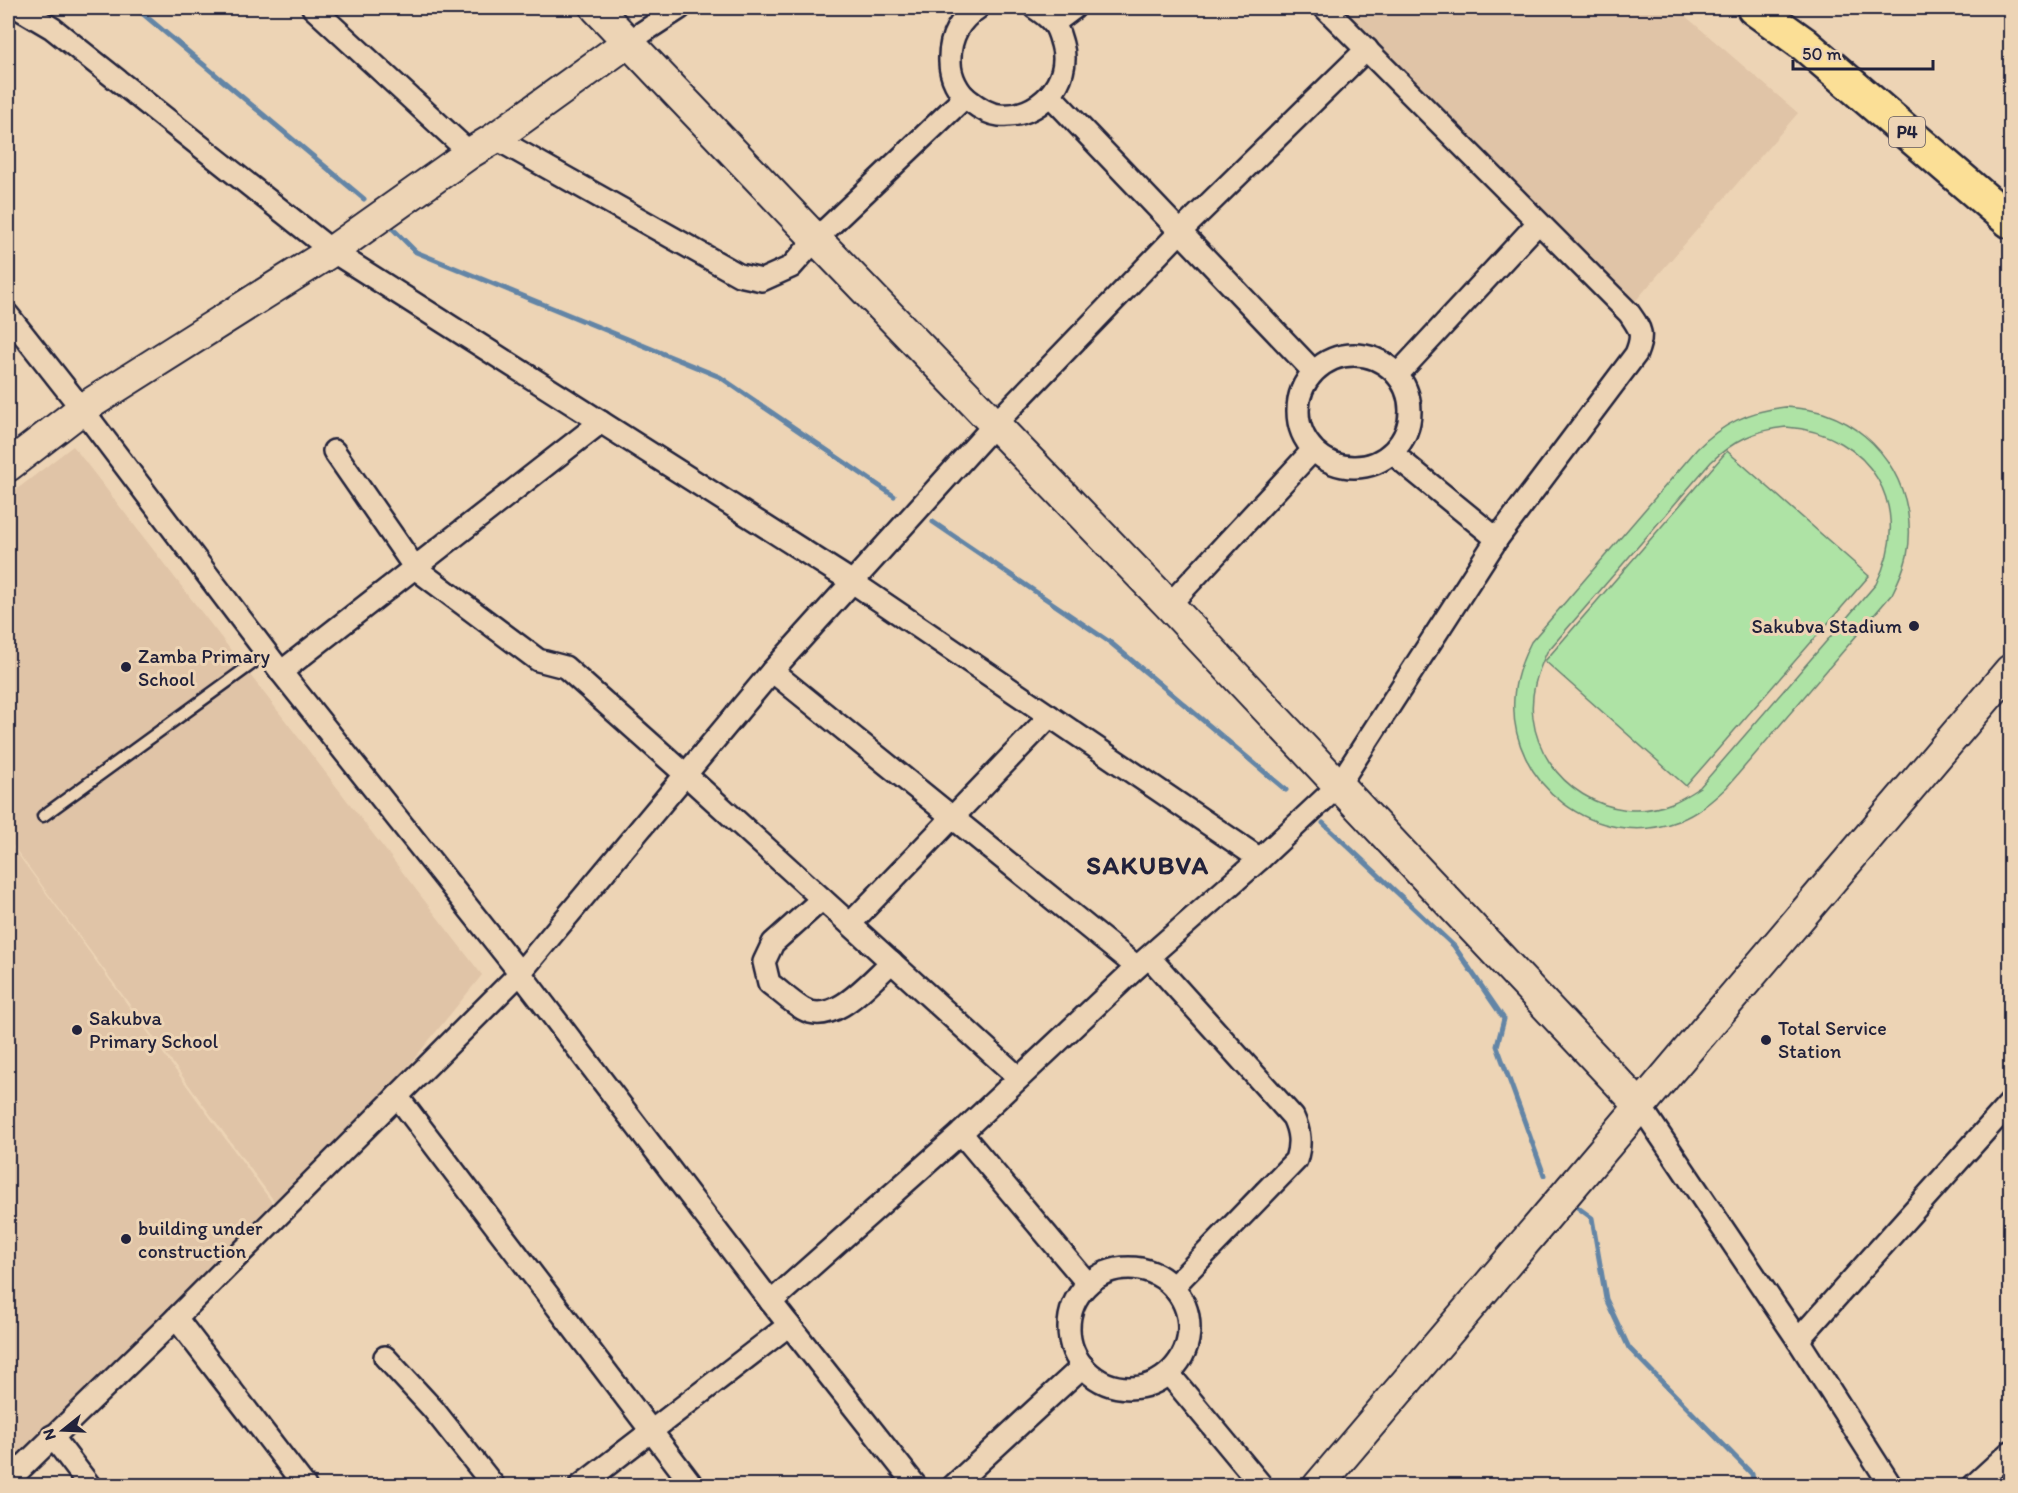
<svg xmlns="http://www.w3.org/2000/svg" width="2018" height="1493" font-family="Itim,sans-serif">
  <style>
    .built { fill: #e0c4a7 }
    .pitch { fill: #aee3a5; stroke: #688270; stroke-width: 1.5; fill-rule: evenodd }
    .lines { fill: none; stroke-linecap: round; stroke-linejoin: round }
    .stream { stroke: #6385a6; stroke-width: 5 }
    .lane-casing { stroke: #22223b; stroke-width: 15 }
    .street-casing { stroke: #22223b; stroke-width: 26 }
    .secondary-casing { stroke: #22223b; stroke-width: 34 }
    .highway-casing { stroke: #22223b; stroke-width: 38 }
    .lane { stroke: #edd4b5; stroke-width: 10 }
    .street { stroke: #edd4b5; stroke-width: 21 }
    .secondary { stroke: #edd4b5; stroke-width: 30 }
    .highway { stroke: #fbdf96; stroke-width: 33 }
    .poi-dot { fill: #22223b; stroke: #edd4b5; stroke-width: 2 }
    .labels { text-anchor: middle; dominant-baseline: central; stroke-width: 6; stroke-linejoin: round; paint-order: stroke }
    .shield { fill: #edd4b5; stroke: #5f5760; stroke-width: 1.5 }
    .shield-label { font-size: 18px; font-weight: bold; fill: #22223b }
    .poi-label { font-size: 20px; fill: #22223b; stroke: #edd4b5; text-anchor: start }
    .district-label { font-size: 26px; font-weight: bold; letter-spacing: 1.5px; fill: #22223b; stroke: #edd4b5 }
  </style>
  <rect width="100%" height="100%" fill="#edd4b5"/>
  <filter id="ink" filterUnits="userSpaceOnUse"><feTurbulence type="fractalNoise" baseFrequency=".0167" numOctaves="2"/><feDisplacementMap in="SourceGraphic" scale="12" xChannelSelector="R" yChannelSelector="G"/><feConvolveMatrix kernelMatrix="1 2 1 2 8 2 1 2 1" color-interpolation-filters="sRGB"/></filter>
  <g filter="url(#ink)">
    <g class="built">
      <polygon points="1335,8 1676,8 1798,113 1632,305"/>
      <polygon points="73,446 482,975 286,1217 8,839 8,496"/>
      <polygon points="8,841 284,1219 8,1467"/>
    </g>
    <g class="pitch">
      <path d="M1785,407C1799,408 1813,409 1826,414C1884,434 1919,495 1907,556C1904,570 1898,582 1892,594L1727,787C1712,801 1697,814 1678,821C1597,852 1508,784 1514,698C1515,678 1522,660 1531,642L1697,449C1722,424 1749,411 1785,407ZM1786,427C1871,433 1915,507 1876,584L1700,787C1691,793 1682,799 1672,803C1611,828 1541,783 1533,718C1530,694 1537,673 1547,652L1711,462C1733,441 1755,430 1786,427Z"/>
      <polygon points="1727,451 1869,576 1686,786 1545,661"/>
    </g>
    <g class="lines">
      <g class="stream">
        <polyline points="136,8 364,199"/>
        <polyline points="387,223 416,252 720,377 894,496"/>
        <polyline points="933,522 1111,643 1286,790"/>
        <polyline points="1323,823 1454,946 1504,1019 1497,1046 1544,1175"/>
        <polyline points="1573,1204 1592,1218 1606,1299 1629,1348 1752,1474 1754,1486"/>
      </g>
      <g class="lane-casing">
        <polyline id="lane" points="43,816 267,653"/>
      </g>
      <g class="street-casing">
        <g id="street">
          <polyline points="18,8 52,28 332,251 851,581 1260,859"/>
          <polyline points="313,8 470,153"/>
          <path d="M978,8C959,20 949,38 950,62C950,76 958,93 970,101C979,108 988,114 999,115C1038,119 1073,82 1062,44C1060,37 1058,28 1053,23C1048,17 1041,12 1035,8"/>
          <polyline points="1054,23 1074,8"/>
          <polyline points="628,42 680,8"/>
          <polyline points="1050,95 1313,371"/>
          <polyline points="495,138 739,275 762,280 791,267 816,239 965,97"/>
          <polyline points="8,315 82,409 281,672 520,973 771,1302 916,1486"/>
          <circle cx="1354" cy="411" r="56"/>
          <polyline points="1398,374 1538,223"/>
          <polyline points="334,451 415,568 538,660 565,667 685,774 1019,1078"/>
          <polyline points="1392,453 1497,539"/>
          <polyline points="1169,605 1313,450"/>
          <polyline points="772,671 1137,967"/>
          <polyline points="281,672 601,422"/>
          <path d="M822,899L773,943L764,962L769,983C780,991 791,1002 803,1009C834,1027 870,981 892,962"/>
          <polyline points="850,924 1050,716"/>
          <path d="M1149,957L1293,1117C1300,1132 1301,1144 1296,1160L1173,1287"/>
          <polyline points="397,1096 693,1486"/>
          <polyline points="1641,1107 1798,1340 1891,1486"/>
          <polyline points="961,1133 1088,1284"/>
          <circle cx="1129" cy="1328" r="60"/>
          <path d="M771,1302L961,1133L1137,967L1260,859L1338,786L1497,539L1636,354C1644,334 1641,330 1629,313L1325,8"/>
          <polyline points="176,1318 305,1486"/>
          <polyline points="1798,1340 2010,1103"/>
          <polyline points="385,1357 433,1409 494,1486"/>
          <polyline points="1169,1374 1262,1486"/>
          <polyline points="52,1436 90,1486"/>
          <polyline points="8,1481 176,1318 520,973 772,671 995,424 1180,232 1367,49"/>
          <polyline points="580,1486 789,1325"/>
          <polyline points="953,1486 1083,1366"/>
          <polyline points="1973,1486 2010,1452"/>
        </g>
      </g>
      <g class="secondary-casing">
        <g id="secondary">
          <polyline points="596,8 816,239 1169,605 1641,1107"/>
          <polyline points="8,466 82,409 332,251 470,153 495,138 628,42"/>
          <polyline points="1318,1486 2010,670"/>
        </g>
      </g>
      <g class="highway-casing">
        <polyline id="highway" points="1754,8 1804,44 2010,221"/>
      </g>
      <use href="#lane" class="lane"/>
      <use href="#street" class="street"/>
      <use href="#secondary" class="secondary"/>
      <use href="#highway" class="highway"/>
    </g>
  </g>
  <g class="poi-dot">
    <circle cx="1914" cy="626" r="6"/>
    <circle cx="126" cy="667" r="6"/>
    <circle cx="77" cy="1030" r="6"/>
    <circle cx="1766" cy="1040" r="6"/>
    <circle cx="126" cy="1239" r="6"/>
  </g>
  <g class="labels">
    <rect class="shield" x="1889" y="117" width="36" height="30" rx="4.5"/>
    <g class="shield-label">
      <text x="1907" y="132">P4</text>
    </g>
    <g class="poi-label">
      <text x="1902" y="626" text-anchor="end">Sakubva Stadium</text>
      <text x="138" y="656">Zamba Primary<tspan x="138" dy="23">School</tspan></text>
      <text x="89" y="1018">Sakubva<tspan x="89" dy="23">Primary School</tspan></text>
      <text x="1778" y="1028">Total Service<tspan x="1778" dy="23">Station</tspan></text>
      <text x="138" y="1228">building under<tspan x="138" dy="23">construction</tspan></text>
    </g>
    <g class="district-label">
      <text x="1148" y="865">SAKUBVA</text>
    </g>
  </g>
  <rect width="2018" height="1493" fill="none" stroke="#edd4b5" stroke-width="30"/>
  <rect x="15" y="15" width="1988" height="1463" fill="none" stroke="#22223b" stroke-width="2" filter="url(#ink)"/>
  <g transform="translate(63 1430) rotate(252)" stroke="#edd4b5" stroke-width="4.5" paint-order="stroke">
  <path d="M0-4.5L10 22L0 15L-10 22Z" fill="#22223b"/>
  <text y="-9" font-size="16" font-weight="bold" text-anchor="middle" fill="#22223b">N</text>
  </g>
  <path d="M1793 60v9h140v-9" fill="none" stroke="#22223b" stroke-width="3"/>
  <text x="1802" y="60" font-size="18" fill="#22223b" stroke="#edd4b5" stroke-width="4.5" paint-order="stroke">50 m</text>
</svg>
